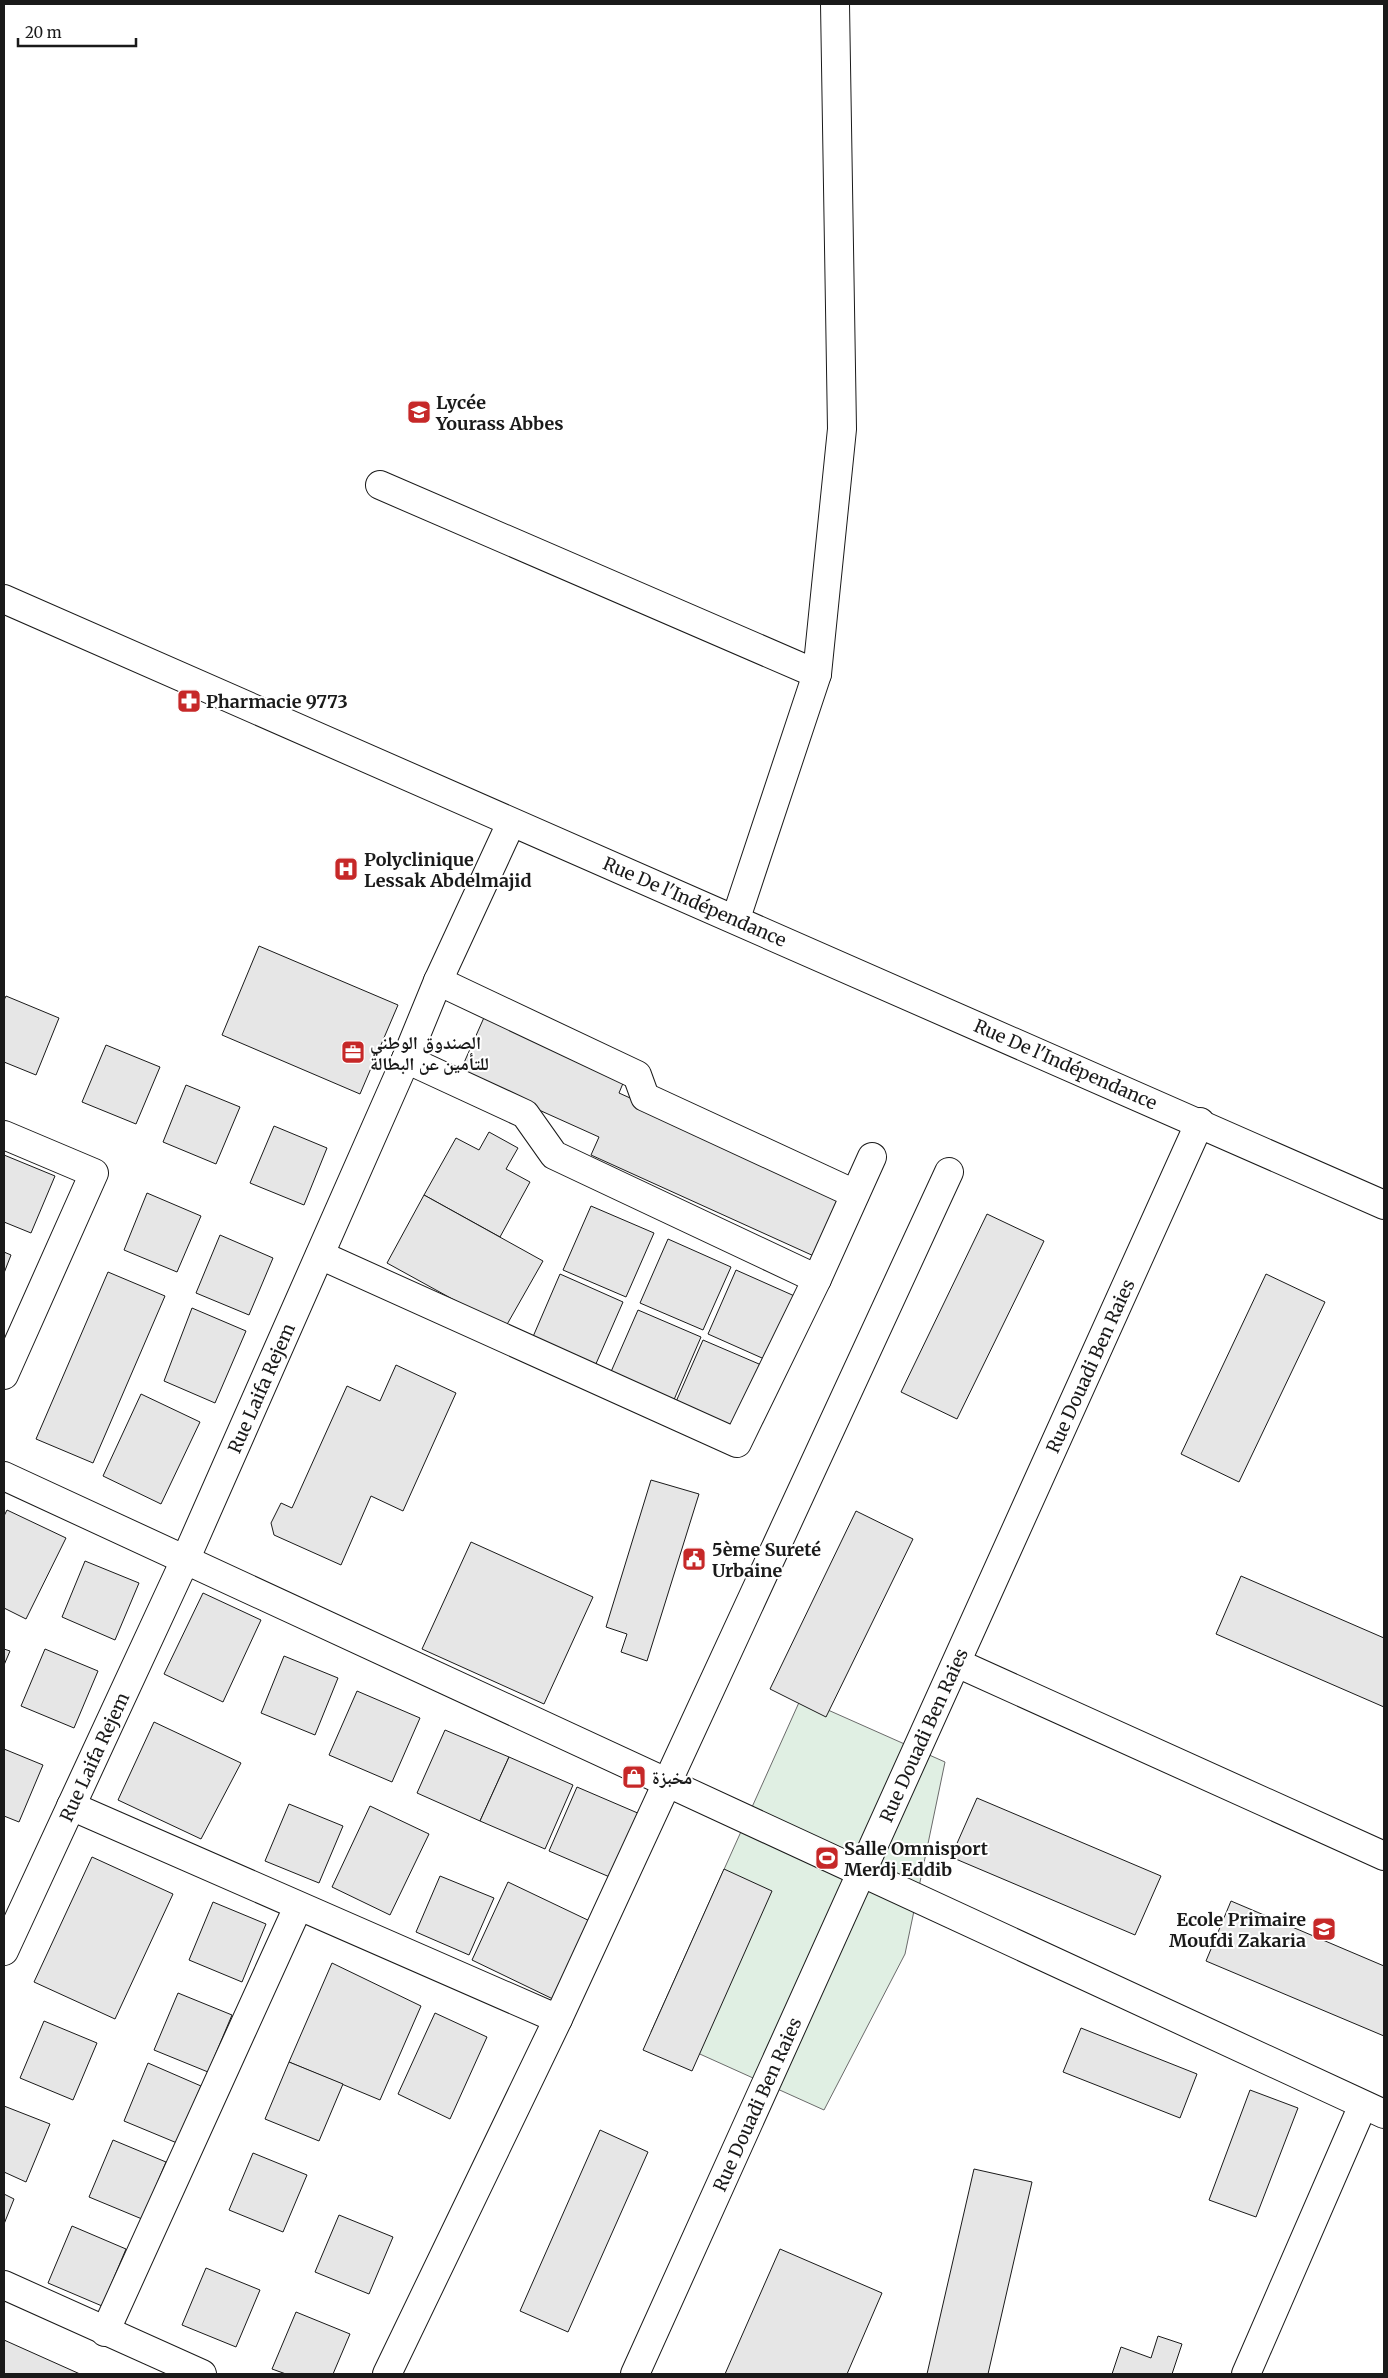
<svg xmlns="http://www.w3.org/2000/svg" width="1388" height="2378" font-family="Merriweather,'Noto Naskh Arabic',serif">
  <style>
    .green { fill: #e0efe3; stroke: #6a6a6a }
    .building { fill: #e6e6e6; stroke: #1a1a1a }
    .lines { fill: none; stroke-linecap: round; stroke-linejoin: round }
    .minor-casing { stroke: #1a1a1a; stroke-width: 30 }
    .major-casing { stroke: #1a1a1a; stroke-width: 30 }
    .minor { stroke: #fff; stroke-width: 28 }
    .major { stroke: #fff; stroke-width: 28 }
    .labels { text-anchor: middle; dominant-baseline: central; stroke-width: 4; stroke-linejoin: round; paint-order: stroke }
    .poi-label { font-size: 18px; font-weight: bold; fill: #1a1a1a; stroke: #fff; text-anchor: start }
    .street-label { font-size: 18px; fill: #1a1a1a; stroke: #fff }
  </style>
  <rect width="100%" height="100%" fill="#fff"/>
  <polygon class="green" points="801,1698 945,1762 905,1954 824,2110 651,2032"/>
  <g class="building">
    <polygon points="259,946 398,1005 360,1094 222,1035"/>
    <polygon points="6,996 59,1018 36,1075 4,1062 4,1000"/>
    <polygon points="486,1013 626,1076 619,1093 844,1194 816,1257 591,1155 599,1137 459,1074"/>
    <polygon points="106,1045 160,1067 136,1124 82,1102"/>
    <polygon points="186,1085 240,1107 216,1164 163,1142"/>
    <polygon points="274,1126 327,1148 304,1205 250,1183"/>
    <polygon points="489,1132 518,1148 506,1169 530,1182 500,1237 424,1195 456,1138 479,1150"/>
    <polygon points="4,1155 55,1176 31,1233 4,1222"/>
    <polygon points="147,1193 201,1216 177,1272 124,1250"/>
    <polygon points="424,1195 543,1261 505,1328 387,1263"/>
    <polygon points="591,1206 654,1233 626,1297 563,1270"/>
    <polygon points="987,1214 1044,1241 957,1419 901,1392"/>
    <polygon points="220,1235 273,1258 249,1315 196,1293"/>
    <polygon points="668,1239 731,1267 703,1330 640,1303"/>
    <polygon points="4,1252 11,1255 4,1273"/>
    <polygon points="736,1270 799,1298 771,1362 708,1334"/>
    <polygon points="108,1272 165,1296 93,1463 36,1439"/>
    <polygon points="560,1274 623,1302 595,1366 532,1339"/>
    <polygon points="1266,1274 1325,1302 1239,1482 1181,1454"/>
    <polygon points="192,1308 246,1331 215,1403 164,1381"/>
    <polygon points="638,1310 701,1337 673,1402 610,1374"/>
    <polygon points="703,1340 766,1367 738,1431 675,1404"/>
    <polygon points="396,1365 456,1393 403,1511 371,1496 341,1565 274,1535 271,1523 281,1503 292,1508 347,1386 380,1401"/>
    <polygon points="141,1394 200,1422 161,1504 103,1476"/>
    <polygon points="651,1480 699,1494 647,1661 621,1652 627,1634 606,1627"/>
    <polygon points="7,1510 66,1538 26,1619 4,1608 4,1516"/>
    <polygon points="856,1511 913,1539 826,1717 770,1689"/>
    <polygon points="471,1542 593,1597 544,1704 422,1649"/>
    <polygon points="85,1561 139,1583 115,1640 62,1617"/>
    <polygon points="1241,1576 1384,1638 1384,1707 1216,1634"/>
    <polygon points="203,1593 261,1620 223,1702 164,1674"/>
    <polygon points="4,1649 10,1651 4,1665"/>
    <polygon points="45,1649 98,1671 74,1728 21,1706"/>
    <polygon points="284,1656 338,1678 315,1735 261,1713"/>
    <polygon points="357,1691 420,1718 392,1782 329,1755"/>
    <polygon points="154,1722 241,1763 201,1839 118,1800"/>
    <polygon points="445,1730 509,1757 480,1821 417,1793"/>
    <polygon points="4,1749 43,1765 19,1822 4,1816"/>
    <polygon points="509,1757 573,1785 545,1849 480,1821"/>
    <polygon points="577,1787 640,1814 612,1878 549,1851"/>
    <polygon points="977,1798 1161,1876 1135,1935 951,1857"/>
    <polygon points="289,1804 343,1826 319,1883 265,1861"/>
    <polygon points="370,1806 429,1834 390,1915 332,1887"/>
    <polygon points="92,1857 173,1894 115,2019 34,1982"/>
    <polygon points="724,1869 772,1891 692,2071 643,2050"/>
    <polygon points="440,1876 494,1898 469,1955 416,1932"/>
    <polygon points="508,1882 594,1923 555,2000 472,1960"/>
    <polygon points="1231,1901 1384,1966 1384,2036 1206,1961"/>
    <polygon points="213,1902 266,1924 242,1982 189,1960"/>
    <polygon points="332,1963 421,2006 380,2100 289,2062"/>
    <polygon points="178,1993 232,2015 208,2072 154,2050"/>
    <polygon points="435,2013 487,2037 450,2119 398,2094"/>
    <polygon points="44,2021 97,2043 73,2100 20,2078"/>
    <polygon points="1081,2028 1197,2074 1180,2118 1063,2072"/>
    <polygon points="289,2062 343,2084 319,2141 265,2119"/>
    <polygon points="148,2063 201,2086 177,2143 124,2121"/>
    <polygon points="1250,2090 1298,2108 1256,2217 1209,2200"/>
    <polygon points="4,2106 50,2124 26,2182 4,2172"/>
    <polygon points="600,2130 648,2152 568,2332 520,2311"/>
    <polygon points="113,2140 166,2162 142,2219 89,2197"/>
    <polygon points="253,2153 307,2175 283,2232 229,2210"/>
    <polygon points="974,2169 1032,2182 988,2374 927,2374"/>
    <polygon points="4,2194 14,2199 4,2224"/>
    <polygon points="339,2215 393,2237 369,2294 315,2272"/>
    <polygon points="72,2226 126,2249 102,2306 48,2283"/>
    <polygon points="780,2249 882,2293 847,2374 725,2374"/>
    <polygon points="206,2268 260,2290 236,2347 182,2325"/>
    <polygon points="296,2312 350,2334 333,2374 286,2374 272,2369"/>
    <polygon points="1158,2336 1182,2344 1172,2374 1112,2374 1121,2347 1151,2358"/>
    <polygon points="4,2340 80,2374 4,2374"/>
  </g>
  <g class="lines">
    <g class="minor-casing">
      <g id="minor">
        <polyline points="380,485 817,674"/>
        <polyline points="736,918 817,674 842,429 835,4"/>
        <polyline points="438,981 637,1075 645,1097 855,1194"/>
        <polyline points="406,1059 525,1114 554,1155 817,1279"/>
        <polyline points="4,1135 94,1173 4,1375"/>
        <polyline points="320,1255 737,1443 817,1279 872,1157"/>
        <polyline points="4,1476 1384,2114"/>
        <polyline points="957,1663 1384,1856"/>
        <polyline points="71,1806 558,2019 387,2374"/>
        <path id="s1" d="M4,1951L186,1558L406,1059L438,981L511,823"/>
        <polyline points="558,2019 949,1172"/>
        <polyline points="4,2285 202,2374"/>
        <polyline points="105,2332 298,1907"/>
        <path id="s2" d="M635,2374L1200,1122"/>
        <polyline points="1246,2374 1363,2105"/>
      </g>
    </g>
    <g class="major-casing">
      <g id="major">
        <path id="s3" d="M4,599C464,802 926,1000 1384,1205"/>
      </g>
    </g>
    <use href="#minor" class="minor"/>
    <use href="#major" class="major"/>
  </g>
  <defs>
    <g id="school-square" transform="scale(1.25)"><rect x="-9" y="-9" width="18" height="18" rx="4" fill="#c62828" stroke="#fff"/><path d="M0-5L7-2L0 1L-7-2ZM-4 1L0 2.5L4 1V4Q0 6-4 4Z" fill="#fff"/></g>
    <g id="pharmacy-square" transform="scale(1.25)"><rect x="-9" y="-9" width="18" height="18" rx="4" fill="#c62828" stroke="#fff"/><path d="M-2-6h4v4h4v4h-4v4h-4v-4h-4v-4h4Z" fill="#fff"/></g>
    <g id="hospital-square" transform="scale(1.25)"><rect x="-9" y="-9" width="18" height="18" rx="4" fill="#c62828" stroke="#fff"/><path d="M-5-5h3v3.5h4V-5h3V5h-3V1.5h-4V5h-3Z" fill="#fff"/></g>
    <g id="office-square" transform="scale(1.25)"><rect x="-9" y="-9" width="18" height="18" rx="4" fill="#c62828" stroke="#fff"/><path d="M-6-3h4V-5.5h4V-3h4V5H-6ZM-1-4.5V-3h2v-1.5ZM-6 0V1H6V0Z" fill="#fff"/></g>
    <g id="civic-square" transform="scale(1.25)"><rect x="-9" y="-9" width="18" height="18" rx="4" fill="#c62828" stroke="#fff"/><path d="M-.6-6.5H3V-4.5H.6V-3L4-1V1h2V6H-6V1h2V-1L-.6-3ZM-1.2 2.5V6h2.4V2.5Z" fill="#fff"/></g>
    <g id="shop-square" transform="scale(1.25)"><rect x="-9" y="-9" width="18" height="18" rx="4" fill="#c62828" stroke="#fff"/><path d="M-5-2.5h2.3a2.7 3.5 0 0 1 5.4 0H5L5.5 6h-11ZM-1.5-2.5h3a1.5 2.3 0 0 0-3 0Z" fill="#fff"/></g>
    <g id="stadium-square" transform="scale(1.25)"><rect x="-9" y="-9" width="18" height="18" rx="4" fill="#c62828" stroke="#fff"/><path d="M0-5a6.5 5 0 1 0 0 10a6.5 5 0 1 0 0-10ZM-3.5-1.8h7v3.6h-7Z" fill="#fff"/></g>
  </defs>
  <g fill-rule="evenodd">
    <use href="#school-square" x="419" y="412"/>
    <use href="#pharmacy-square" x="189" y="701"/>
    <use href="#hospital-square" x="346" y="869"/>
    <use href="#office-square" x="353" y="1052"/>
    <use href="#civic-square" x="694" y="1559"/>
    <use href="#shop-square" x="634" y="1777"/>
    <use href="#stadium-square" x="827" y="1858"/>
    <use href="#school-square" x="1324" y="1929"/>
  </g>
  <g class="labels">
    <g class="poi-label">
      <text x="436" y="402">Lycée<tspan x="436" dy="21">Yourass Abbes</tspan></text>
      <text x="206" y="701">Pharmacie 9773</text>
      <text x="364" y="859">Polyclinique<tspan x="364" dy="21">Lessak Abdelmajid</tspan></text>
      <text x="370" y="1042">الصندوق الوطني<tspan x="370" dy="21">للتأمين عن البطالة</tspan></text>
      <text x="712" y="1549">5ème Sureté<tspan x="712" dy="21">Urbaine</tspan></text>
      <text x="652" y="1777">مخبزة</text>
      <text x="844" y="1848">Salle Omnisport<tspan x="844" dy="21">Merdj Eddib</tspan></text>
      <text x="1306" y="1919" text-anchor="end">Ecole Primaire<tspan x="1306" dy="21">Moufdi Zakaria</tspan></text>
    </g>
    <g class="street-label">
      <text stroke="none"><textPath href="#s3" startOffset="754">Rue De l'Indépendance</textPath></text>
      <text stroke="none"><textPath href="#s3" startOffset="1159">Rue De l'Indépendance</textPath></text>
      <text stroke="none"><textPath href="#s2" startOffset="1106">Rue Douadi Ben Raies</textPath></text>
      <text stroke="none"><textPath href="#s1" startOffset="619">Rue Laifa Rejem</textPath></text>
      <text stroke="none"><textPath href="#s2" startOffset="701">Rue Douadi Ben Raies</textPath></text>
      <text stroke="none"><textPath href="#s1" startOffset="214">Rue Laifa Rejem</textPath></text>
      <text stroke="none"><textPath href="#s2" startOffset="296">Rue Douadi Ben Raies</textPath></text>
    </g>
  </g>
  <rect width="1388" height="2378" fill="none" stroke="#1a1a1a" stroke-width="10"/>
  <path d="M18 38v8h118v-8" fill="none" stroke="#1a1a1a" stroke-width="2.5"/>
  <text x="25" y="38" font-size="15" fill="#1a1a1a" stroke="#ffffff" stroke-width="4" paint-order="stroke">20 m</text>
</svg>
